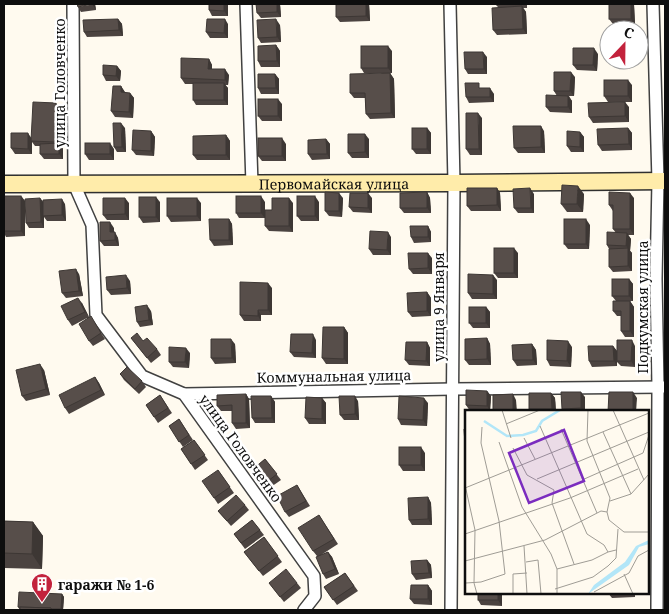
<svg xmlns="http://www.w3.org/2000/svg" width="669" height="614" font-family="'Noto Serif',serif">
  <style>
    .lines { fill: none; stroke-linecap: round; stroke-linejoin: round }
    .minor-casing { stroke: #414141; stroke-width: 14 }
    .secondary-casing { stroke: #303030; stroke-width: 19 }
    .minor { stroke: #fff; stroke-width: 11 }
    .secondary { stroke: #ffecaa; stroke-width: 16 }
    .wall { fill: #4b4340 }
    .shaded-wall { fill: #3d3734 }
    .building { fill: #574e4a; stroke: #3d3734 }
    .labels { text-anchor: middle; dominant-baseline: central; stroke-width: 5; stroke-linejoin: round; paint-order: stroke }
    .street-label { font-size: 14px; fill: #0e0e0e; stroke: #fff }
    .poi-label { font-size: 14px; font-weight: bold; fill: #0e0e0e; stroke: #fff; text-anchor: start }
    .inset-river { fill: none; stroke: #b2e6f8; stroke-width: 2.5 }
    .inset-road { fill: none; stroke: #9f9c95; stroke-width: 1 }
    .view { fill: #7b2cbf; fill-opacity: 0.15; stroke: #7b2cbf; stroke-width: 2.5 }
    .inset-edge { fill: none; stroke: #0e0e0e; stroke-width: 2.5 }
  </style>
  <rect width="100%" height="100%" fill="#fffaef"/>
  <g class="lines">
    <g class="minor-casing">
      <g id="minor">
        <polyline points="73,4 74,184 92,225 96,315 142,376 184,394 314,576 315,596 304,610"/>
        <polyline points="246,4 252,184"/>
        <polyline points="450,4 454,183 451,610"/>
        <polyline points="653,4 658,181 656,279 658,387 657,610"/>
        <polyline points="184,394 453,389 664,387"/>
      </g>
    </g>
    <g class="secondary-casing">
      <g id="secondary">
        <path id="s1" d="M4,184L454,183L665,181"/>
      </g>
    </g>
    <use href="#minor" class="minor"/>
    <use href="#secondary" class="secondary"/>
  </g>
  <g class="wall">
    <polygon points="95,4 96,10 81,12 78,7"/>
    <polygon points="209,4 228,4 228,16 212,16 209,10"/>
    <polygon points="280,4 281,17 261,18 257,13"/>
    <polygon points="369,4 370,21 340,22 336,17"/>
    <polygon points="495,4 527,4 527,8 523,8 526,12 527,34 497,35 493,30 498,7"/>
    <polygon points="609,4 634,4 635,24 613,24 609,19"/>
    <polygon points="118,19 122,24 123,36 87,37 84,32"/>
    <polygon points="228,24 228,38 210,38 206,32"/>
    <polygon points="280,25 281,42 261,43 258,38"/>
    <polygon points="276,45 280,51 280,67 261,67 258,61"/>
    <polygon points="392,51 392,73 390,73 394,79 395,118 370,119 366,114 365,98 354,98 350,93 382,73 364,73 361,68"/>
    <polygon points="598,54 597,71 577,70 573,65"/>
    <polygon points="487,57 487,74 468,74 465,69"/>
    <polygon points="209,59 212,65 212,69 229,75 228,85 225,85 228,88 228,105 196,105 193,100 193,84 185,84 181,78"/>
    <polygon points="117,66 121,71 120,81 106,81 103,75"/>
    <polygon points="275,74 279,79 279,94 261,94 258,88"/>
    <polygon points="575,77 574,96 569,96 572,101 572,113 550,112 546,107 557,96 554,91"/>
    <polygon points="632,85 632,102 608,102 604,96"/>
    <polygon points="121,86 125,93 130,93 134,98 133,118 115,117 111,111"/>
    <polygon points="483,88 494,94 494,102 469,103 466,97"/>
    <polygon points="282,104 282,121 262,121 258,116"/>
    <polygon points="629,107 629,122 593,123 589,117"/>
    <polygon points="60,109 59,143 63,149 63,159 44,159 40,154 40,146 35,146 32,142 32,154 15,154 11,148 32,138"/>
    <polygon points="482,118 482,155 470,155 466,149"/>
    <polygon points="125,128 126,152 117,152 114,147"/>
    <polygon points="427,128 431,133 431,154 416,154 412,149"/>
    <polygon points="628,128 632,133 632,150 602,151 598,145"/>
    <polygon points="151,131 155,137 154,156 136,155 132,150"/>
    <polygon points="544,131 545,153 518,153 514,148"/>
    <polygon points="580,132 584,137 584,152 571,152 567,146"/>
    <polygon points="226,135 230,141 230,160 197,160 193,155"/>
    <polygon points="326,139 330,144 330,159 312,160 308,154"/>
    <polygon points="369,139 369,158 352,158 348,153"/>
    <polygon points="286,144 286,161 262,161 258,156"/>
    <polygon points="114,149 114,160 89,160 85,154"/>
    <polygon points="497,188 500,193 501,211 471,211 467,206"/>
    <polygon points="427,192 430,198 431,213 404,213 400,208"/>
    <polygon points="534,194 534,213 518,213 514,208"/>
    <polygon points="584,194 583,212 567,212 561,204"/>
    <polygon points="4,196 21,196 25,201 25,236 6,237 4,233"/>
    <polygon points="40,198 43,202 65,204 66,221 47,221 44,217 44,228 29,228 26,223"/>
    <polygon points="343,198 342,217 329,216 325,211"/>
    <polygon points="372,198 372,213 353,212 349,207"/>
    <polygon points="634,198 634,235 628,235 631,239 630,251 632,253 632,271 613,272 609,267 609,249 607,245 616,233 613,229 613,211 609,205"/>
    <polygon points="160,202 160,222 143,223 139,217"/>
    <polygon points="265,202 265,210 272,210 293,203 293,232 269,231 265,226 265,218 239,218 236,213"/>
    <polygon points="319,202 319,221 301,221 297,216"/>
    <polygon points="129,203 129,220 107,220 103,215"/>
    <polygon points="201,203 201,221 171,222 167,216"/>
    <polygon points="229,219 232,224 233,245 214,246 210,240"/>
    <polygon points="590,225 589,249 568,249 564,244"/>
    <polygon points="428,226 431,232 431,242 414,243 411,237"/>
    <polygon points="114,228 114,232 118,238 119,246 104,246 100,241"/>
    <polygon points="391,237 391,255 373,255 369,249"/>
    <polygon points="518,253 518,278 498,278 494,273"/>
    <polygon points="432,258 432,274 413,274 409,269"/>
    <polygon points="79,274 83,296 66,298 62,293"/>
    <polygon points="629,279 633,284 633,301 629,301 630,301 634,307 634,337 625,337 621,331 621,316 617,316 613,311 616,301 612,296"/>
    <polygon points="497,280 497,299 472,299 468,293"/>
    <polygon points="130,281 131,294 111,295 107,290"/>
    <polygon points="272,288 272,315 261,315 261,321 244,321 240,315"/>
    <polygon points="427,292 431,298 431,316 412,317 408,312"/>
    <polygon points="82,303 89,317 94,322 105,339 93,346 89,341 87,318 72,326 68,320"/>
    <polygon points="486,307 490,312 490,328 473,328 469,323"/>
    <polygon points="151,311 153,325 140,327 137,322"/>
    <polygon points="344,327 348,333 348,364 326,364 322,358"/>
    <polygon points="131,338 143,341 157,349 161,355 151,363"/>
    <polygon points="487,338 490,344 491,365 469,365 465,360"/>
    <polygon points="316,340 316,358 294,357 290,352"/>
    <polygon points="427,342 430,348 430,366 409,365 405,360"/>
    <polygon points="235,344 236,363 215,364 211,358"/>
    <polygon points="532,344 536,350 537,365 517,366 513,360"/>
    <polygon points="613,346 617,351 635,346 635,367 621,366 617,362 617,366 592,367 589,361"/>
    <polygon points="572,347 571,367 550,366 547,360"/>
    <polygon points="190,353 189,368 173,367 169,362"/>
    <polygon points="44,370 50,395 26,401 22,396"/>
    <polygon points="120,374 142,381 146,387 139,394 124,380"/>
    <polygon points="95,377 99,383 105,395 69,414 65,408"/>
    <polygon points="487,391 491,396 490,411 470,411 466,405"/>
    <polygon points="551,393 555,398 556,412 531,412 529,409"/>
    <polygon points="246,394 249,399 250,428 236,429 232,423 232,411 221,411 217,406"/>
    <polygon points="160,395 172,413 158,423 146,405"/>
    <polygon points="271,396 275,402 275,423 255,423 252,418"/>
    <polygon points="585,397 585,412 563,412 562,409"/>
    <polygon points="322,398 326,403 326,424 309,424 305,418"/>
    <polygon points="358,401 359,420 344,420 340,415"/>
    <polygon points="428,403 427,426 401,425 398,419"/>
    <polygon points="179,419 193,440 183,447 169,426"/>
    <polygon points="194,440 208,460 195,470 181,449"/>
    <polygon points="425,453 425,471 403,471 399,465"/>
    <polygon points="265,459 281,480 268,489 253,469"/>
    <polygon points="218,470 234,493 218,504 214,498"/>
    <polygon points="297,485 310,506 289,517 285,512"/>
    <polygon points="428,497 431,503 432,525 412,525 409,520"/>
    <polygon points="245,505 249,510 231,526 218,511"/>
    <polygon points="319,515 338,544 321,555 328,552 332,557 339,574 326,579 323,574 317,556 313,551"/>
    <polygon points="252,520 264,535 245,549 234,534"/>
    <polygon points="4,521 33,522 43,536 42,569 4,568"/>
    <polygon points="264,537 282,562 263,576 244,552"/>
    <polygon points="427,560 431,565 432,578 416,580 412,574"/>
    <polygon points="345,573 358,591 337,605 324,587"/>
    <polygon points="269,583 297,583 301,588 284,602"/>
    <polygon points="428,585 432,591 432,605 414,604 410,599"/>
    <polygon points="478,593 502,593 502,606 481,605 478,600"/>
    <polygon points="608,593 635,593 635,597 612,598"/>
    <polygon points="62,594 64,597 63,610 20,610 18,607"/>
  </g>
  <g class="shaded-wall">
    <polygon points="92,4 95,4 96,10"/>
    <polygon points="224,4 228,4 228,16 224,11"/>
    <polygon points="277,4 280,4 281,17 277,12"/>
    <polygon points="366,4 369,4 370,21 366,16"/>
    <polygon points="631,4 634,4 634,5 635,24 631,19"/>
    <polygon points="522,6 526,12 527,34 523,29"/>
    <polygon points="118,19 122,24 123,36 119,30"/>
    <polygon points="225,19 228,24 228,38 224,33"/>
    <polygon points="276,19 280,25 281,42 277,37"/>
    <polygon points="276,45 280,51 280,67 277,61"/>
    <polygon points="388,46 392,51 392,73 388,68"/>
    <polygon points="594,48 598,54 597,71 593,65"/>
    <polygon points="483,52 487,57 487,74 484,69"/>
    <polygon points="209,59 212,65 212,74 208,69"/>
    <polygon points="117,66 121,71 120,81 116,76"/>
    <polygon points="225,69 229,75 228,85 225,80"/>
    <polygon points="571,72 575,77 574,96 570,91"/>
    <polygon points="390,73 394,79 395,118 391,113"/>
    <polygon points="275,74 279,79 279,94 276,88"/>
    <polygon points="628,80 632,85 632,102 628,96"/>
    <polygon points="224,83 228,88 228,105 224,100"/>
    <polygon points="121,86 125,92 125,98 121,92"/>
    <polygon points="490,88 494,94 494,102 490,97"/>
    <polygon points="130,93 134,98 133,118 129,112"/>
    <polygon points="568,96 572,101 572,113 568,107"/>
    <polygon points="278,99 282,104 282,121 278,116"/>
    <polygon points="625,102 629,107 629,122 625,116"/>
    <polygon points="56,103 60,109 59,147 55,142"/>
    <polygon points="478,113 482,118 482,155 479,149"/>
    <polygon points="121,123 125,128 126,152 122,147"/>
    <polygon points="541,126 544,131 545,153 541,147"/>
    <polygon points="427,128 431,133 431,154 427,149"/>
    <polygon points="628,128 632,133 632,150 629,144"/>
    <polygon points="151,131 155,137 154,156 151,151"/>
    <polygon points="580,132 584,137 584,152 580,147"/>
    <polygon points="28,133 32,139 32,154 28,149"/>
    <polygon points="365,134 369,139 369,158 365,152"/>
    <polygon points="226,135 230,141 230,160 226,155"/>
    <polygon points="282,138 286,144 286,161 282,156"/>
    <polygon points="326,139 330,144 330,159 327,154"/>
    <polygon points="59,143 63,149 63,159 59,154"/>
    <polygon points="110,143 114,149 114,160 110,154"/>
    <polygon points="578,186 584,194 583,212 577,204"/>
    <polygon points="497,188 500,193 501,211 497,205"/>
    <polygon points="530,188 534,194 534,213 531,208"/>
    <polygon points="427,192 430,198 431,213 427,208"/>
    <polygon points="339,193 343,198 342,217 339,211"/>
    <polygon points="368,193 372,198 372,213 368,208"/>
    <polygon points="630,193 634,198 634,235 630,229"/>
    <polygon points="21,196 25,201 25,236 21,231"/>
    <polygon points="261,196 265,202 265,218 261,213"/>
    <polygon points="315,196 319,202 319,221 315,216"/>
    <polygon points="156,197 160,202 160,222 156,217"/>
    <polygon points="40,198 44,203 44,228 41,222"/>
    <polygon points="125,198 129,203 129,220 125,214"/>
    <polygon points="197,198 201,203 201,221 197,216"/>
    <polygon points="289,198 293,203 293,232 289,226"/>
    <polygon points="62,199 65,204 66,221 62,215"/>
    <polygon points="229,219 232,224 233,245 229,240"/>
    <polygon points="586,219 590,225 589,249 586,244"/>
    <polygon points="110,222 114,228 114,238 110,232"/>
    <polygon points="428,226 431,232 431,242 428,237"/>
    <polygon points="115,232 118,238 119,246 115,240"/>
    <polygon points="388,232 391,237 391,255 387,250"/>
    <polygon points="627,233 631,239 630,251 626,246"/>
    <polygon points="514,248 518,253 518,278 514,273"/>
    <polygon points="628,248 632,253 632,271 628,266"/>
    <polygon points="428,253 432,258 432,274 428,268"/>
    <polygon points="76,269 79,274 83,296 79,291"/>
    <polygon points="126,275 130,281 131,294 127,288"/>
    <polygon points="493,275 497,280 497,299 493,294"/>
    <polygon points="629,279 633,284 633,301 629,296"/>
    <polygon points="268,283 272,288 272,315 268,310"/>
    <polygon points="427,292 431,298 431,316 427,311"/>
    <polygon points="78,298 82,303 89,317 85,312"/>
    <polygon points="630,301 634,307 634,337 630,331"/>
    <polygon points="147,305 151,311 153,325 149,320"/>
    <polygon points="486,307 490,312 490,328 486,323"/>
    <polygon points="258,310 261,315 261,321 258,316"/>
    <polygon points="344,327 348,333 348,364 344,359"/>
    <polygon points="313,334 316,340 316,358 312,353"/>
    <polygon points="487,338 490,344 491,365 487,359"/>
    <polygon points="231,339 235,344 236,363 232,358"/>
    <polygon points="632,340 635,346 635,367 631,361"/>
    <polygon points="568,341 572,347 571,367 567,361"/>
    <polygon points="427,342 430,348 430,366 426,361"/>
    <polygon points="532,344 536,350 537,365 533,360"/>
    <polygon points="613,346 617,351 617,366 614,361"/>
    <polygon points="186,348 190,353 189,368 185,362"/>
    <polygon points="40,364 44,370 50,395 46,389"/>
    <polygon points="95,377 99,383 105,395 101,390"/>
    <polygon points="487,391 491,396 490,411 487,406"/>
    <polygon points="581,392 585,397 585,412 583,412 581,408"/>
    <polygon points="633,392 637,398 636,412 633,412"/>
    <polygon points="551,393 555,398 556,412 554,412 552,409"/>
    <polygon points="246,394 249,399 250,428 246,423"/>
    <polygon points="513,394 516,400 517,412 513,412"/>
    <polygon points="271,396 275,402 275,423 272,418"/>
    <polygon points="355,396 358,401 359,420 355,414"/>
    <polygon points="322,398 326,403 326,424 322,419"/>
    <polygon points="424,398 428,403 427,426 423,420"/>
    <polygon points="421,447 425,453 425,471 421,465"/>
    <polygon points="428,497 431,503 432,525 428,519"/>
    <polygon points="33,522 43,536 42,569 32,554"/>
    <polygon points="328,552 332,557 339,574 335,569"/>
    <polygon points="427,560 431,565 432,578 429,573"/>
    <polygon points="428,585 432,591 432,605 428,599"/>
    <polygon points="498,593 502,593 502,606 498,600"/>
    <polygon points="62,594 64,597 63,610 61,609"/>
  </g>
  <g class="building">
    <polygon points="77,4 92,4 78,7"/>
    <polygon points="209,4 224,4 224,11 209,10"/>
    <polygon points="256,4 277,4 277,12 257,13"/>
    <polygon points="336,4 366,4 366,16 336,17"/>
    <rect x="609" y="4" width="22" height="15"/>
    <polygon points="522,6 523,29 493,30 492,8"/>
    <polygon points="118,19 119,30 84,32 83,20"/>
    <polygon points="207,19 225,19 224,33 206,32"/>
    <polygon points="276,19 277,37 258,38 257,20"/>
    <polygon points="276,45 277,61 258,61 258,46"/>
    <rect x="361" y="46" width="27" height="22"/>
    <polygon points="573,48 594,48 593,65 573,65"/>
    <polygon points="464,52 483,52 484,69 465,69"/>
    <polygon points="181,58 209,59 208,69 225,69 225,80 181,78"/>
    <polygon points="103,65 117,66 116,76 103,75"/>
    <polygon points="554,72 571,72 570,91 554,91"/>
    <polygon points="390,73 391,113 366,114 365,93 350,93 350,74"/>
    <polygon points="258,74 275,74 276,88 258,88"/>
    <rect x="604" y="80" width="24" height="16"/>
    <rect x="193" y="83" width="31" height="17"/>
    <polygon points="465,83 479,83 479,88 490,88 490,97 466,97"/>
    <polygon points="113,86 121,86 121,92 130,93 129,112 111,111"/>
    <polygon points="546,95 568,96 568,107 546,107"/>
    <rect x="258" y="99" width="20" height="17"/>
    <polygon points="33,102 56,103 55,142 31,141"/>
    <polygon points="625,102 625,116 589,117 588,103"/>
    <polygon points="466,113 478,113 479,149 466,149"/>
    <polygon points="113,123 121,123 122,147 114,147"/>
    <polygon points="513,126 541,126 541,147 514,148"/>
    <rect x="412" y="128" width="15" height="21"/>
    <polygon points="628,128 629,144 598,145 597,129"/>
    <polygon points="133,130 151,131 151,151 132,150"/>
    <polygon points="567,131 580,132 580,147 567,146"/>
    <polygon points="11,133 28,133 28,149 11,148"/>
    <polygon points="348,134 365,134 365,152 348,153"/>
    <polygon points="226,135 226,155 193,155 193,136"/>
    <rect x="258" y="138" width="24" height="18"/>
    <polygon points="326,139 327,154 308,154 308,140"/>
    <polygon points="59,143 59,154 40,154 40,144"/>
    <rect x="85" y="143" width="25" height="11"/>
    <polygon points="562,185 578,186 577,204 561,204"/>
    <polygon points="467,188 497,188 497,205 467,206"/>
    <polygon points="530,188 531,208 514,208 513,189"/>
    <polygon points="325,192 339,193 339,211 325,211"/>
    <polygon points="427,192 427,208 400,208 400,193"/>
    <polygon points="609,192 630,193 630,229 613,229 613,205 609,205"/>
    <polygon points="350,193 368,193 368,208 349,207"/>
    <rect x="4" y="196" width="17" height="35"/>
    <rect x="236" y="196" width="25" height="17"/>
    <rect x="297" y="196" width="18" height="20"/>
    <rect x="139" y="197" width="17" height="20"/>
    <polygon points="40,198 41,222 26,223 25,199"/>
    <polygon points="103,198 125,198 125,214 103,215"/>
    <rect x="167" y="198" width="30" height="18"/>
    <polygon points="272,198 289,198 289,226 265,226 265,210 272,210"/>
    <polygon points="62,199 62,215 43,216 43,200"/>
    <polygon points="209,219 229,219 229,240 210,240"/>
    <rect x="564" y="219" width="22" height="25"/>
    <polygon points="100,222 110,222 110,232 115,232 115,240 100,241"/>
    <polygon points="410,226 428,226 428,237 411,237"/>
    <polygon points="370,231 388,232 387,250 369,249"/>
    <polygon points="607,232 627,233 626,246 607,245"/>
    <rect x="494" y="248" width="20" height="25"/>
    <polygon points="628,248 628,266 609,267 609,249"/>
    <polygon points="408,253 428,253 428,268 409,269"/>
    <polygon points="76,269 79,291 62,293 59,271"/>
    <polygon points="468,274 493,275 493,294 468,293"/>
    <polygon points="126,275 127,288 107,290 106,277"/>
    <rect x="612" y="279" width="17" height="17"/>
    <polygon points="240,282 268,283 268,310 258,310 258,316 240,315"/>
    <polygon points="427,292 427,311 408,312 407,293"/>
    <polygon points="78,298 85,312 68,320 61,306"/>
    <polygon points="613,301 630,301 630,331 621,331 621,311 613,311"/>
    <polygon points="147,305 149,320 137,322 135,307"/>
    <rect x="469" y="307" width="17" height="16"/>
    <polygon points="91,316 101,333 89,341 79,324"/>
    <polygon points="323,327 344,327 344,359 322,358"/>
    <polygon points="137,333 143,341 147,338 157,349 147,358 131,338"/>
    <polygon points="291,334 313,334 312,353 290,352"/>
    <polygon points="487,338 487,359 465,360 465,339"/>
    <polygon points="211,339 231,339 232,358 211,358"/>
    <polygon points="547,340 568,341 567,361 547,360"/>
    <polygon points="617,340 632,340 631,361 617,361"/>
    <polygon points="406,342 427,342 426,361 405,360"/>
    <polygon points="532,344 533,360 513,360 512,345"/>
    <polygon points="588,346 613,346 614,361 589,361"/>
    <polygon points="169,347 186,348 185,362 169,362"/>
    <polygon points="40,364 46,389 22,396 16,370"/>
    <polygon points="127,367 142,381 135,389 120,374"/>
    <polygon points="95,377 101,390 65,408 59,395"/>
    <polygon points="466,390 487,391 487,406 466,405"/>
    <polygon points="561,392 581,392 581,408 562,409"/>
    <polygon points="609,392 633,392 633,412 608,412"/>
    <polygon points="529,393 551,393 552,409 529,409"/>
    <polygon points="246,394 246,423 232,423 232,405 217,406 217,395"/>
    <polygon points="513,394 513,412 493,412 493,395"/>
    <polygon points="160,395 168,408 154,417 146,405"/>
    <polygon points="251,396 271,396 272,418 252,418"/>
    <polygon points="339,396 355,396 355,414 340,415"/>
    <polygon points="399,396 424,398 423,420 398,419"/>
    <polygon points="306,397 322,398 322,419 305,418"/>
    <polygon points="179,419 189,435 179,442 169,426"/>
    <polygon points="464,429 466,429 466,444 465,444"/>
    <polygon points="194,440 205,455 191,464 181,449"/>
    <rect x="399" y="447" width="22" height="18"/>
    <polygon points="265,459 277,474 264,484 253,469"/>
    <polygon points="218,470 230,487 214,498 202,481"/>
    <polygon points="297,485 306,501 285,512 277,496"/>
    <polygon points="236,495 245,505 227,521 218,511"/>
    <polygon points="428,497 428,519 409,520 408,498"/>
    <polygon points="319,515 334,539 313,551 298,528"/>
    <polygon points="252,520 260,530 241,543 234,534"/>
    <polygon points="4,521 33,522 32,554 4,553"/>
    <polygon points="264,537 278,556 259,571 244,552"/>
    <polygon points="328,552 335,569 323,574 316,557"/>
    <polygon points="427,560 429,573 412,574 411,561"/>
    <polygon points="466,562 466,578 465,578"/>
    <polygon points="286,569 297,583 280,597 269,583"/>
    <polygon points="345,573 354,586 333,600 324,587"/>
    <polygon points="411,585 428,585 428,599 410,599"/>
    <polygon points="19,592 62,594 61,609 51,609 51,608 18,607"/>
    <rect x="478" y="593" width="20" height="7"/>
    <polygon points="20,607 51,608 51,610 20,610"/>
  </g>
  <defs>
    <g id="building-pin" transform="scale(1.125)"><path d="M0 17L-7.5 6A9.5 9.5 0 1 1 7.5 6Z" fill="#c3223c" stroke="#fff"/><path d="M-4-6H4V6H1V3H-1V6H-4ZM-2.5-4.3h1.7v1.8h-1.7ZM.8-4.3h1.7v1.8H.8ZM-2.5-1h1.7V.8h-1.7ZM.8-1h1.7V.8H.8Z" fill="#fff"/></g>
  </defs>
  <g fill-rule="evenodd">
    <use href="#building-pin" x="42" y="584"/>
  </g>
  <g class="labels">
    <g class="street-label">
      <text transform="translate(59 83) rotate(-90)">улица Головченко</text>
      <text stroke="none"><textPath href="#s1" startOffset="330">Первомайская улица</textPath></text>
      <text transform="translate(438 307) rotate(-90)">улица 9 Января</text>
      <text transform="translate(642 307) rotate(-90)">Подкумская улица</text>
      <text transform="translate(334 376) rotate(-1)">Коммунальная улица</text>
      <text transform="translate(241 448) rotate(54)">улица Головченко</text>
    </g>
    <g class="poi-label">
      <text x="58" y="584">гаражи № 1-6</text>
    </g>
  </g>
  <g transform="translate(465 410)">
    <rect width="184" height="184" fill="#fffaef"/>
    <path d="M184,130V134L174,137L164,155L123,184L129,175L160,152L171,136Z" fill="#b2e6f8"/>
    <path class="inset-river" d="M19,11L42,26L58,25L71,21L77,11L95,0"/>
    <path class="inset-road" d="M37,0L46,28M123,0L122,31L145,88L142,102L144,110L159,122H184M148,0L179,70M41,14L75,0M75,16L122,124L139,135L143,142L151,140M96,19L132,103M138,22L166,84M59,28L70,49M34,32L57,97L86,144L92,159V184M48,38L62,65L89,80L87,93L109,154M72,69L184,22M117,70L178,43L184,25M0,75L10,120L9,173L12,184M0,78L184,3M145,91L166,84L184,64M0,124L105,88L173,59M59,136L62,184M0,151L80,130L136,101L142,102M61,152L73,150L76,184M92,159L127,150L143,142M159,164L168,184M1,173L16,172L40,164L34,111L16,33L17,17M90,179L128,167L143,156L151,148L153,119M129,182L164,163L173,146L184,140M48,184V164L62,163"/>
    <path class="view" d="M99,20L119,71L64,93L44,43Z"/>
    <rect width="184" height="184" class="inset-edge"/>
  </g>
  <rect width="669" height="614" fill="none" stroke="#0e0e0e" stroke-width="10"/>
  <g transform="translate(624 45) rotate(22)"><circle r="24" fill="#ffffff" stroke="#9f9f9f"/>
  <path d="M0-4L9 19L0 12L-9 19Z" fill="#c3223c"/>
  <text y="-8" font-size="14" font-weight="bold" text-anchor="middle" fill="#0e0e0e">С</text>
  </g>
</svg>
